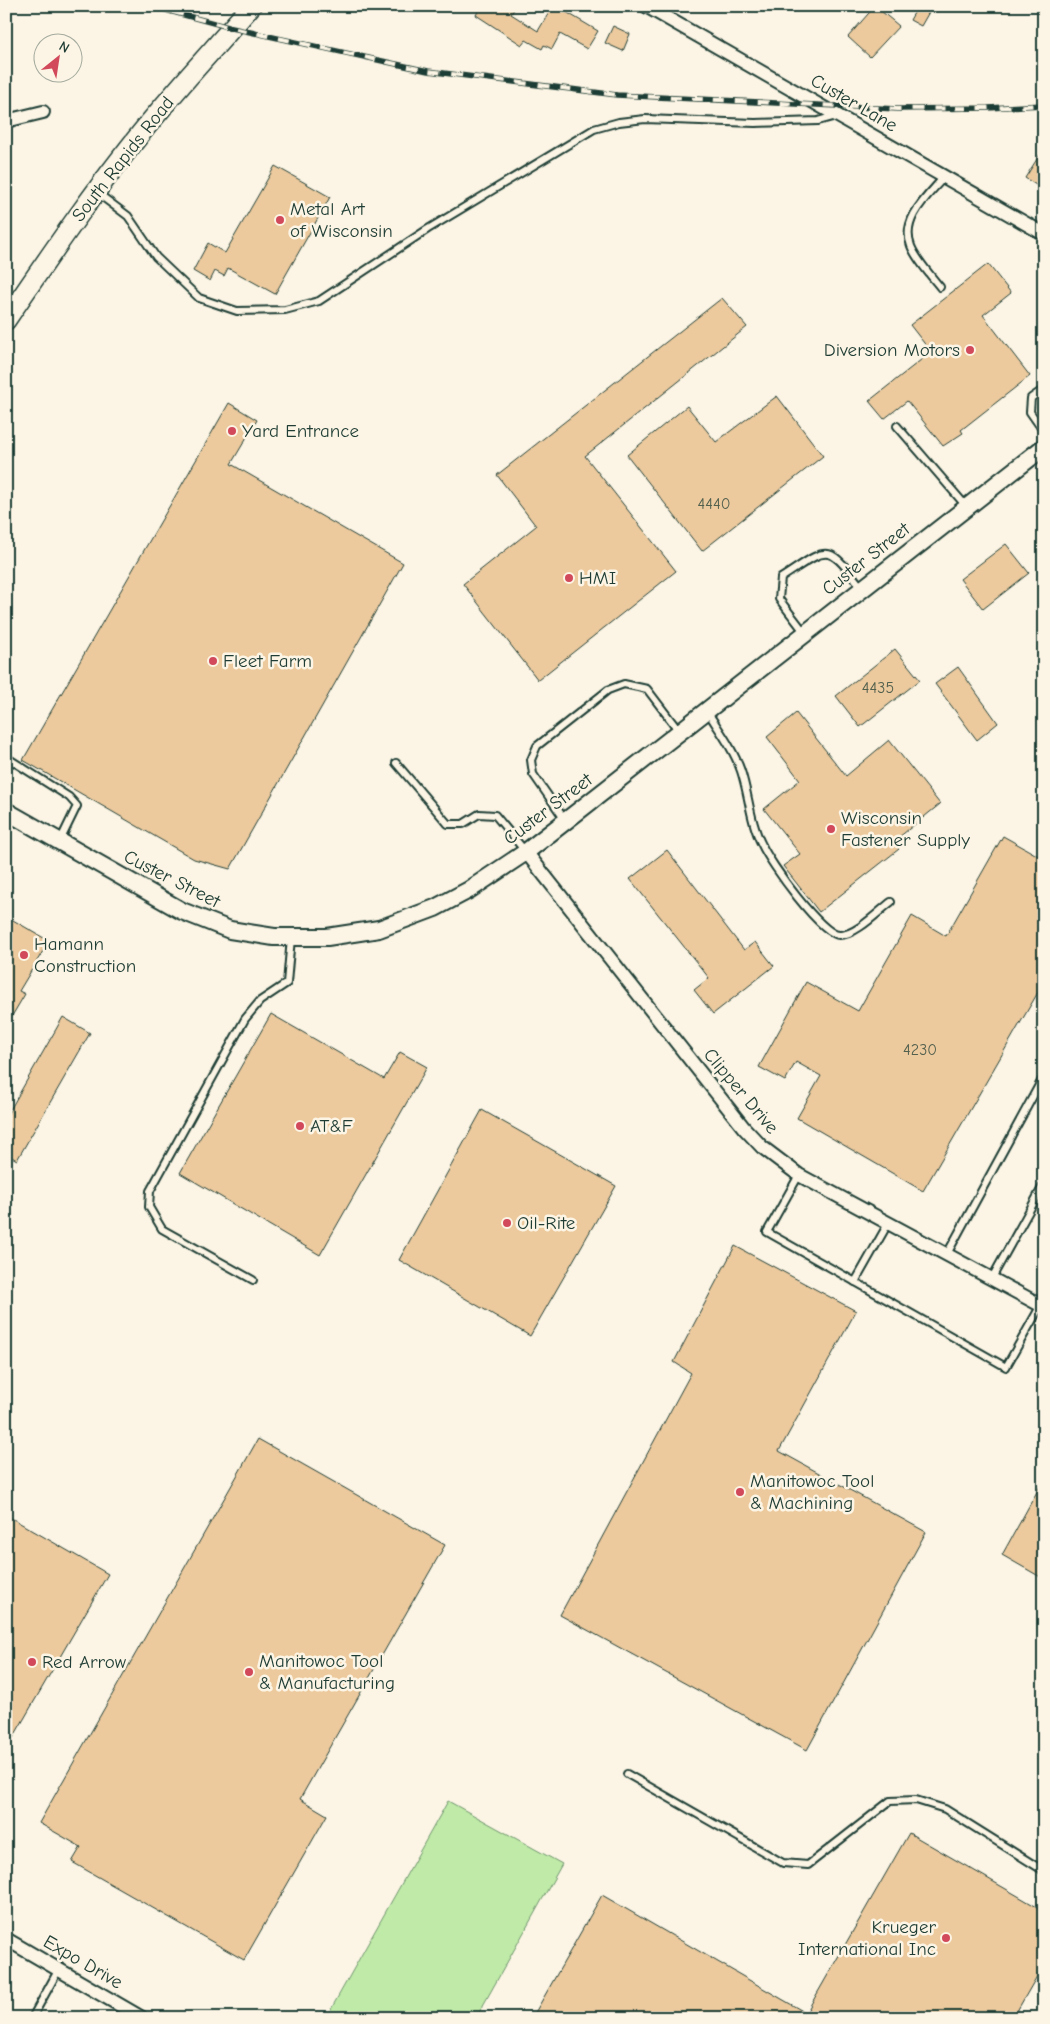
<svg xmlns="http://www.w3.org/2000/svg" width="1050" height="2024" font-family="'Comic Neue',sans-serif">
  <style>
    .green { fill: #bfeaa7; stroke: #6f946e }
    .building { fill: #edca9e; stroke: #1f3d34 }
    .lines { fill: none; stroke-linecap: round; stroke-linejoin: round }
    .service-casing { stroke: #1f3d34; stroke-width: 10 }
    .minor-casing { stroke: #1f3d34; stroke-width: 16 }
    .tertiary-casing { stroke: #1f3d34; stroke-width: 20 }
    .secondary-casing { stroke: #1f3d34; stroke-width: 22 }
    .service { stroke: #fcf5e5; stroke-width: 6 }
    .minor { stroke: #fcf5e5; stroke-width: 12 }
    .tertiary { stroke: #fcf5e5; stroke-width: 16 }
    .secondary { stroke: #fcf5e5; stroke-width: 19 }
    .rail-casing { stroke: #1f3d34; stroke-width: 5.5 }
    .rail { stroke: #fcf5e5; stroke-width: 4; stroke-dasharray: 11; stroke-linecap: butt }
    .poi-dot { fill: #d1495b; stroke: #fcf5e5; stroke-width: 2 }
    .labels { text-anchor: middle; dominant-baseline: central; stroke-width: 5; stroke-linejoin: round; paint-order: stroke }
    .number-label { font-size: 16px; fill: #52604e }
    .street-label { font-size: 19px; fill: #1f3d34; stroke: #fcf5e5 }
    .poi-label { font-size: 19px; fill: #1f3d34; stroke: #fcf5e5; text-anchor: start }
  </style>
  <rect width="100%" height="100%" fill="#fcf5e5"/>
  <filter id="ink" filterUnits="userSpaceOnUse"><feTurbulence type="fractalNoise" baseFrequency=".02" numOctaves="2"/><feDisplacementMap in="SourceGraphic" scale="10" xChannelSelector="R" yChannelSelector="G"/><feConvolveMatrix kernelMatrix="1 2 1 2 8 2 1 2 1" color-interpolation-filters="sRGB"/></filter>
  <g filter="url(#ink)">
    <polygon class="green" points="448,1801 562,1864 476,2018 326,2018"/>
    <g class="building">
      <polygon points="481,6 516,6 511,14 538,31 553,6 556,6 598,31 587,49 560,34 552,49 544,45 542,49 526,40 522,45 476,15"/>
      <polygon points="875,6 899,26 870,57 848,37"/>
      <polygon points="918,6 929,12 921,26 910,20"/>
      <polygon points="613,26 630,34 623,51 605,43"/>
      <polygon points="1044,148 1044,190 1025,178"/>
      <polygon points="275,166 330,197 275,294 228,268 224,276 215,271 210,281 193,271 208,243 225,253"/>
      <polygon points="988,264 1011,293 983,315 1030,376 961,430 963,433 943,446 907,401 884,419 869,401 931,352 910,325"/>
      <polygon points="722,298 747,327 585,456 676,571 538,680 463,584 536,526 497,475"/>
      <polygon points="777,396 823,456 702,551 627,455 687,406 716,442"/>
      <polygon points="229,403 257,420 231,464 403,563 230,869 194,859 23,760"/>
      <polygon points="1006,544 1029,573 983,609 960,579"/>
      <polygon points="895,649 920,680 860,727 836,696"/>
      <polygon points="958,667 998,723 977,740 935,684"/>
      <polygon points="796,713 846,776 889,740 940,804 893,842 899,849 819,912 783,866 800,854 764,809 800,780 767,737"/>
      <polygon points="1003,836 1044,859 1044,982 923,1191 797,1118 821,1076 796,1062 785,1081 759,1067 806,982 858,1011 912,916 946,936"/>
      <polygon points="667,850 744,950 755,942 774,966 713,1014 694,990 709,978 630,879"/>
      <polygon points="6,916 49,941 19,991 25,994 6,1026"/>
      <polygon points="271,1014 384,1079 400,1052 427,1067 320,1255 180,1173"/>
      <polygon points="63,1017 90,1033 17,1160 6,1154 6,1117"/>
      <polygon points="482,1110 616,1186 530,1336 399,1260"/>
      <polygon points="735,1246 856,1311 779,1451 926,1532 807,1750 560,1615 691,1373 674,1362"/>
      <polygon points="258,1439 445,1545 300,1799 327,1815 244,1960 72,1862 81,1847 39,1823"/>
      <polygon points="1044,1479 1044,1579 1002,1555"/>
      <polygon points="6,1515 108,1574 6,1750"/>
      <polygon points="909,1833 1044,1911 1044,1964 1013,2018 532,2018 602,1895 806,2013"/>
    </g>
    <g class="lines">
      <g class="service-casing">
        <g id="service">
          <polyline points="96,192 128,216 156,257 199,298 237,311 285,310 319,301 428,229 594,129 619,122 645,119 755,123 818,121 836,116"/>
          <path d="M940,287C931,276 916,259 911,246C900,219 929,195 944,177"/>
          <polyline points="1044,389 1031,398 1030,412 1044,432"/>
          <polyline points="897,426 966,506"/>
          <path d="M805,633L779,599L781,578C829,547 826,541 862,588"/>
          <path d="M707,711C719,730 734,750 741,771C749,795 750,822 762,845C770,863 822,936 840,935C856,935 879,911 891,902"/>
          <polyline points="6,757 69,797 77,806 60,841"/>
          <polyline points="396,763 448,824 463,824 479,814 495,815 525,851"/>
          <polyline points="565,820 533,774 531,760 537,746 608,690 624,684 647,689 679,731"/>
          <polyline points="799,1175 767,1232 1006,1367 1041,1305"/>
          <polyline points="947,1254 1044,1076"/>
          <polyline points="992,1278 1044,1184"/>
          <polyline points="253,1280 162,1229 149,1207 150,1191 245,1019 260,1001 287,983 291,938"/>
          <polyline points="855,1282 889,1222"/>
          <polyline points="627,1774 783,1863 808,1865 890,1801 916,1800 945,1809 1044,1871"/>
          <polyline points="32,2018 59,1969"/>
        </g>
      </g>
      <g class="minor-casing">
        <g id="minor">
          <polyline points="646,6 1044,234"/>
          <polyline points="6,121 43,112"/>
          <polyline points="526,852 744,1128 762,1147 799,1175 1044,1307"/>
          <polyline points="6,1939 142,2018"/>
        </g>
      </g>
      <g class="tertiary-casing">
        <polyline id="tertiary" points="6,811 182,911 230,930 274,937 327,937 379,929 435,908 469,890 526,852 1044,447"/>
      </g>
      <g class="secondary-casing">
        <path id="secondary" d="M6,320C55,248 104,176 161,109C190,74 221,41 251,6"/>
      </g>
      <use href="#service" class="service"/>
      <use href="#minor" class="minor"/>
      <use href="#tertiary" class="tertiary"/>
      <use href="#secondary" class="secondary"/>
      <g class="rail-casing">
        <polyline id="rail" points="151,6 232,28 428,71 617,95 898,109 988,108 1044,105"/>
      </g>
      <use href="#rail" class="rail"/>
    </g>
  </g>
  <g class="poi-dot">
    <circle cx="280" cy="220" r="5"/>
    <circle cx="970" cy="350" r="5"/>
    <circle cx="232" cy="431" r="5"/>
    <circle cx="569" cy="578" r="5"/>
    <circle cx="213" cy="661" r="5"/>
    <circle cx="831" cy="829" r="5"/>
    <circle cx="24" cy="955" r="5"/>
    <circle cx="300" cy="1126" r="5"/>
    <circle cx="507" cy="1223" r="5"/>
    <circle cx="740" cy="1492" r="5"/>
    <circle cx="32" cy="1662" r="5"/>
    <circle cx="249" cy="1672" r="5"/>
    <circle cx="946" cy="1938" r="5"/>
  </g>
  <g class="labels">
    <g class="number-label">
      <text x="714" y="504">4440</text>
      <text x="878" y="688">4435</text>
      <text x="920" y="1050">4230</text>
    </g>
    <g class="street-label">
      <text transform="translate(854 103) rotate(30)">Custer Lane</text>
      <text transform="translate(123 159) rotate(-52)">South Rapids Road</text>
      <text transform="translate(866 559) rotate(-38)">Custer Street</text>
      <text transform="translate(548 809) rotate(-37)">Custer Street</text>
      <text transform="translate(172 879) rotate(27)">Custer Street</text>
      <text transform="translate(741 1091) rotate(50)">Clipper Drive</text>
      <text transform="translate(83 1962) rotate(30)">Expo Drive</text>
    </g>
    <g class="poi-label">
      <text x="290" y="209">Metal Art<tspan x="290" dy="22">of Wisconsin</tspan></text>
      <text x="960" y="350" text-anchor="end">Diversion Motors</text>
      <text x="242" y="431">Yard Entrance</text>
      <text x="579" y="578">HMI</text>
      <text x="223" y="661">Fleet Farm</text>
      <text x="841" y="818">Wisconsin<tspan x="841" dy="22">Fastener Supply</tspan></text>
      <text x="34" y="944">Hamann<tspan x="34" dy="22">Construction</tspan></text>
      <text x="310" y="1126">AT&amp;F</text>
      <text x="517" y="1223">Oil-Rite</text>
      <text x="750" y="1481">Manitowoc Tool<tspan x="750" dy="22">&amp; Machining</tspan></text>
      <text x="259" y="1661">Manitowoc Tool<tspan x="259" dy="22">&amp; Manufacturing</tspan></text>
      <text x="42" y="1662">Red Arrow</text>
      <text x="936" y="1927" text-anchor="end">Krueger<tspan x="936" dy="22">International Inc</tspan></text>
    </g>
  </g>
  <rect width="1050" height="2024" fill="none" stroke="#fcf5e5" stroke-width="25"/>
  <rect x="12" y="12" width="1025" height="1999" fill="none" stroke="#1f3d34" stroke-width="2" filter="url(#ink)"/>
  <g transform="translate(58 58) rotate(30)"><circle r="24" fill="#fcf5e5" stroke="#a4ab9e"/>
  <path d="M0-4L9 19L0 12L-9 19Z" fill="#d1495b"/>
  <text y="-8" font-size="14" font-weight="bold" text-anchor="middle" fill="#1f3d34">N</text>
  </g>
</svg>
